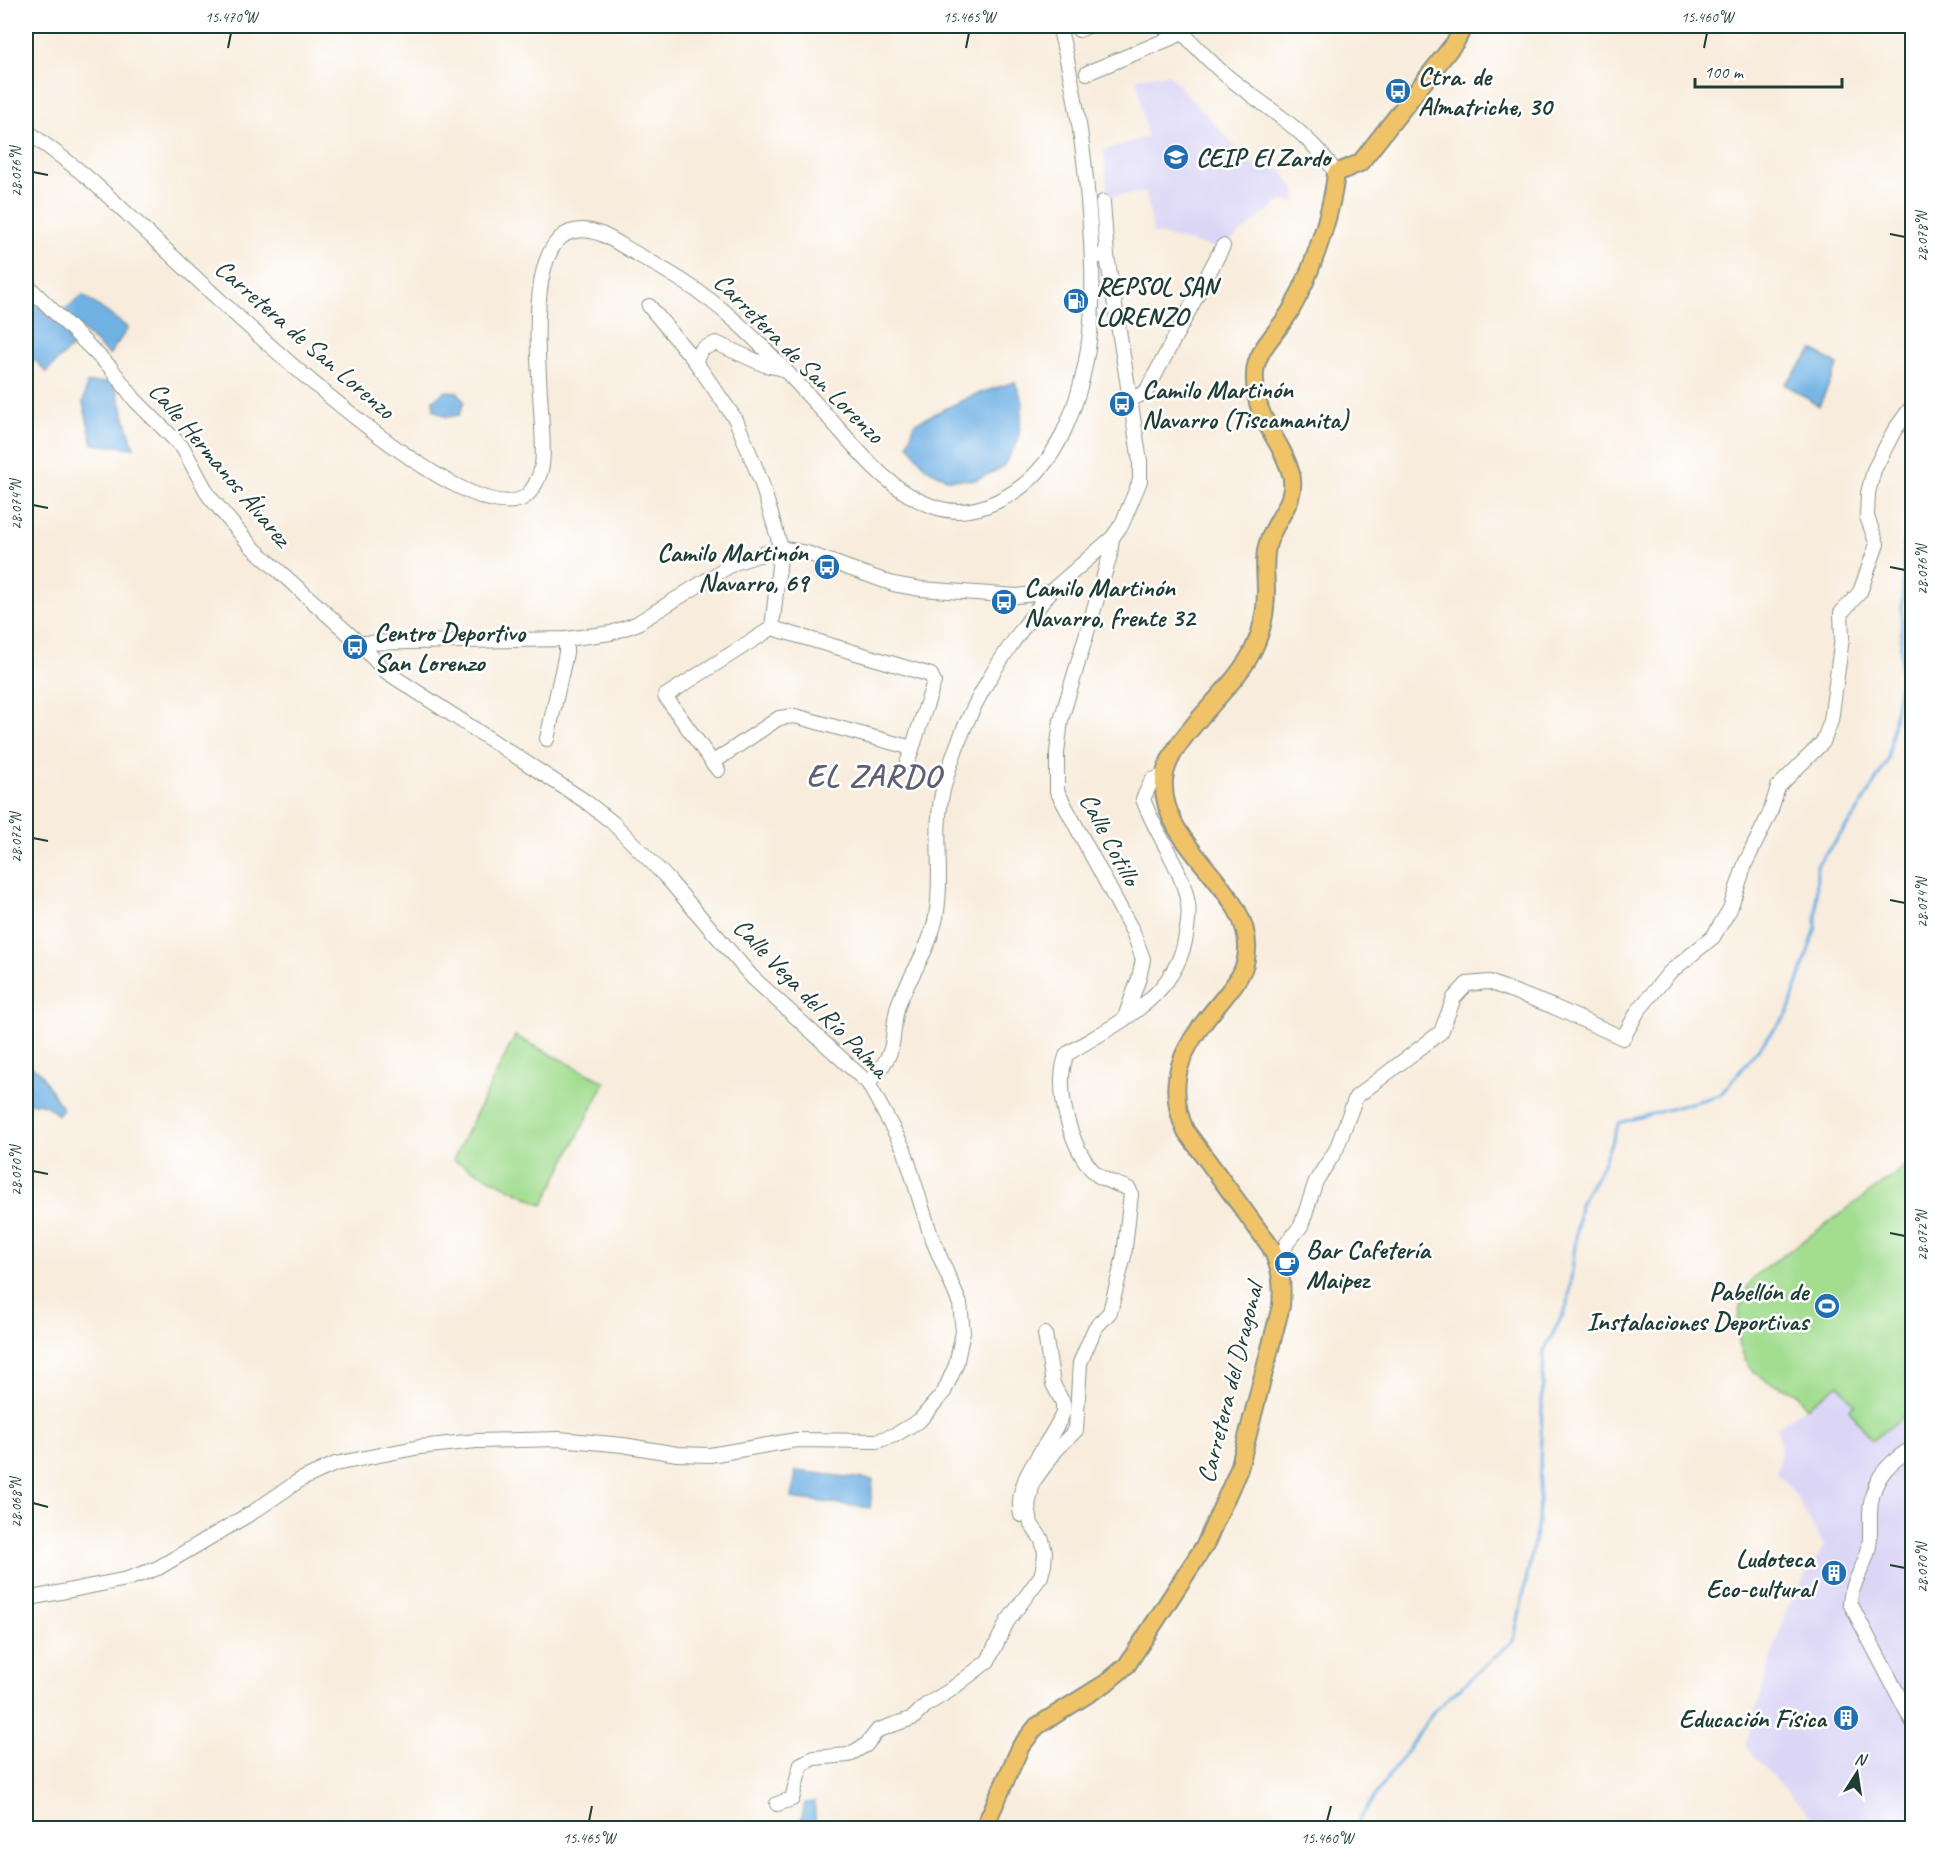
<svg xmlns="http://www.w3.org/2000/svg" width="1938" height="1854" font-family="Caveat,sans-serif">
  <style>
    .built { fill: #dcd6f6 }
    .green { fill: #a2dd90; stroke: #608d62; stroke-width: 1.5 }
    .water { fill: #70b1e4; stroke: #48778c; stroke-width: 1.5 }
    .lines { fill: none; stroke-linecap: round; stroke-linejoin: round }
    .stream { stroke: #70b1e4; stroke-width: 3 }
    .minor-casing { stroke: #8c9488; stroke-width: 16 }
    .major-casing { stroke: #8c9488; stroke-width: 20 }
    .minor { stroke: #fff; stroke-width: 14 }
    .major { stroke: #f0c369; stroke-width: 16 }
    .ticks { fill: none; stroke: #1f3d34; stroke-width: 2 }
    .labels { text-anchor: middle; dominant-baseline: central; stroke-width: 5; stroke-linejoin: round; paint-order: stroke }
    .poi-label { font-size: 26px; font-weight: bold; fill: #1f3d34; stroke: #fff; text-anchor: start }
    .street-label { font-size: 26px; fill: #1f3d34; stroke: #fff }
    .district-label { font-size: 32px; font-weight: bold; letter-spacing: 1.5px; fill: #5c6073; stroke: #fff }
    .neatline { fill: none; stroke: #1f3d34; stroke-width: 2 }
    .ticks-label { font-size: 15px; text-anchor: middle; fill: #1f3d34 }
  </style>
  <rect width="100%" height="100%" fill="#fff"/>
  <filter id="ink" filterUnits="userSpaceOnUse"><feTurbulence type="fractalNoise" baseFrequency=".0167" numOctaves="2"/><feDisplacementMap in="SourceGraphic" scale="12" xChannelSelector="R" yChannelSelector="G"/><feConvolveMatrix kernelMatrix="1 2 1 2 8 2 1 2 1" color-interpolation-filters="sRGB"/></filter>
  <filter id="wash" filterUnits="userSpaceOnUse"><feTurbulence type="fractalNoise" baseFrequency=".008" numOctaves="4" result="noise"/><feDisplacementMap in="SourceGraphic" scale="24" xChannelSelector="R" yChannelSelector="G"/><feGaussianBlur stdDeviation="1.35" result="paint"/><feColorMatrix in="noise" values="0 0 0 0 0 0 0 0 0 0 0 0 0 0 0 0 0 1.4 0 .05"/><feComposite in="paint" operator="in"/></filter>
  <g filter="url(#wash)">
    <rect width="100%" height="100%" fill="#f8ecdc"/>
    <g class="built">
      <polygon points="1168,74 1253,165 1281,171 1295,189 1296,202 1281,201 1232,240 1215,248 1153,233 1146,192 1108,197 1104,150 1147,137 1137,78"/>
      <polygon points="1912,1162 1912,1828 1822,1828 1745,1746 1788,1605 1824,1546 1796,1496 1777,1473 1781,1449 1777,1427 1807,1407 1796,1393 1758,1375 1747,1364 1741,1347 1739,1313 1742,1299 1757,1274"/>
    </g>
    <g class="green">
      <polygon points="515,1036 605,1082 543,1205 453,1160"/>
      <path d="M1912,1162V1410L1872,1441L1849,1409L1854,1404L1839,1384L1807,1407C1804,1403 1800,1396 1795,1393C1784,1386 1769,1384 1758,1375C1729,1351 1734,1299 1757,1274Z"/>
    </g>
    <g class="water">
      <polygon points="83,295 128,328 109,355 63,311"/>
      <polygon points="30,296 76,343 46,372 26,351 26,300"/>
      <polygon points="1813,350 1838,365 1819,406 1785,384"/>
      <polygon points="108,382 116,388 134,448 93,444 83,403 87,383"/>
      <polygon points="1015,382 1023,402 1018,441 1002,468 975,480 947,479 926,468 908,444 915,423 974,395"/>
      <polygon points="446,391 458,392 464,402 459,415 447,417 434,410 433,400"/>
      <path d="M26,1064L39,1071L63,1110L58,1115C49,1106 38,1100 26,1104Z"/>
      <polygon points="796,1471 873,1480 870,1508 792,1498"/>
      <polygon points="814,1802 816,1828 801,1821 805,1803"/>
    </g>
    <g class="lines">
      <polyline class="stream" points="1353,1828 1434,1711 1514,1640 1538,1523 1544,1351 1568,1304 1580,1204 1601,1168 1619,1123 1720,1095 1788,1013 1816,927 1817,865 1856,814 1888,760 1900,680 1904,543 1912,525"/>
    </g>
  </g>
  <g filter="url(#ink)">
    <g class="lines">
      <g class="minor-casing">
        <g id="minor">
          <path d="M1176,26C1191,41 1206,58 1222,72C1261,105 1308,130 1336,173"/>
          <polyline points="1079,30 1088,26"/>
          <polyline points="1087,73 1176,36"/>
          <path d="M26,130C46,146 68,161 88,178C150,230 449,538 523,498C533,492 540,477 542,465C550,424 503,198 601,234C613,239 624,247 635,253C671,273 703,292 733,319C767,349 798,384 829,418C858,450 889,491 932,506C955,515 977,511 998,501C1028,487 1051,461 1064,431C1098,357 1095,280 1088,200C1083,140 1074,84 1059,26"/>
          <polyline points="1103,202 1107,256"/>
          <polyline points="26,284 110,367 135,400 183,448 209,496 251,546 359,643 385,671 585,801 612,822 667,878 752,977 868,1083 904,1149 931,1236 960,1304 963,1332 956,1365 944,1392 920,1420 895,1435 877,1441 796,1440 710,1455 677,1454 623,1445 559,1439 476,1441 420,1447 335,1464 300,1480 253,1512 158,1568 127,1579 26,1599"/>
          <polyline points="649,306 695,361"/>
          <polyline points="1130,400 1146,392 1223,246"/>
          <polyline points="1112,538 1110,555 1061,720 1057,753 1057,791 1133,932 1143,959 1139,978 1125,1017"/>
          <polyline points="772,628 781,548 761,481 736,420 695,361 702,349 716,343 765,365 784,369"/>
          <polyline points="359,643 566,639 611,633 636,624 734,563 781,548 807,553 893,584 921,589 1017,596 1050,592 1112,538 1122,524 1140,481 1140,461 1107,256 1093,256"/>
          <polyline points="547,739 566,653 566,639"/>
          <polyline points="712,763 779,718 795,716 912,748"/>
          <polyline points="718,770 665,696 772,628 931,675 934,682 908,761"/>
          <path d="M868,1083C877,1072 887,1063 891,1049C895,1033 893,1016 900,1000C912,973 930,947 936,917C944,874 932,829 944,786C965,708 1001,655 1050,592"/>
          <polyline points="1280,1265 1287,1243 1301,1226 1316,1181 1336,1150 1356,1097 1441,1032 1454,998 1467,984 1489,982 1554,1007 1623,1038 1638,1011 1669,973 1713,937 1730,909 1745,864 1770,813 1778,787 1823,742 1831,721 1842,638 1841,613 1860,592 1877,544 1867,517 1868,493 1874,470 1894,431 1912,406"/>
          <path d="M1912,1448C1884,1465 1869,1484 1870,1519C1870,1530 1871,1541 1868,1551C1863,1570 1851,1584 1850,1603L1912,1721"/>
          <path d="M1021,1515C1013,1477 1050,1446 1063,1413V1403L1053,1384L1045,1334"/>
          <path d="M777,1804L792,1799L801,1764L814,1758L848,1755L866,1745L878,1730L913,1718L926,1705L949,1691L988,1661L1007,1622L1041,1576L1044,1564L1045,1552L1042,1540L1031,1524L1028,1506L1033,1482L1057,1449L1076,1430L1080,1363L1095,1328L1110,1312L1124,1256L1131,1194L1129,1189C1118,1184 1103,1181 1095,1173C1070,1149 1053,1085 1067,1054C1115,1024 1172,1000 1185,941C1187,929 1190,916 1188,904C1183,869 1155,833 1143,799L1152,780L1164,776"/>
        </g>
      </g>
      <g class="major-casing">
        <path id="major" d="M984,1828L1021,1746L1037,1726L1106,1683L1127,1665L1205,1545L1239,1469L1281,1306C1283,1282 1281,1268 1270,1246L1185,1130C1162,1075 1187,1042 1222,1000C1231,989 1244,974 1246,959C1259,891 1159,850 1164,780C1167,738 1235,691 1254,648C1262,631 1266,610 1266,591C1266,575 1263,558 1268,543C1275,519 1298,501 1291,474C1281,436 1253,421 1255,374C1255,350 1280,330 1291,310C1311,275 1332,213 1336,173L1360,163L1456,41L1464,26"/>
      </g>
      <use href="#minor" class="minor"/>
      <use href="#major" class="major"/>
    </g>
  </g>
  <path class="ticks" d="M228,48L231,33M966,48L969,33M1704,48L1707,33M33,172L48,175M1890,234L1905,237M33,505L48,508M1890,567L1905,570M33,838L48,841M1890,900L1905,903M33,1171L48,1174M1890,1233L1905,1236M33,1503L48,1507M1890,1565L1905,1568M589,1821L592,1806M1327,1821L1331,1806"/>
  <defs>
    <g id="bus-disc" transform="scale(1.35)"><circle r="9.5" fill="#1f6fb2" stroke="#fff"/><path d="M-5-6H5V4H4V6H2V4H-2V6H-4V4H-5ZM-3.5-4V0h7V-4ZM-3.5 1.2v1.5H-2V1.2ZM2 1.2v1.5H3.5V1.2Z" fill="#fff"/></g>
    <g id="school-disc" transform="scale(1.35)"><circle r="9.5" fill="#1f6fb2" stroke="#fff"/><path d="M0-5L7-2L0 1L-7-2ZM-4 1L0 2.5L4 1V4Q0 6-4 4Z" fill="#fff"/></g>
    <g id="fuel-disc" transform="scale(1.35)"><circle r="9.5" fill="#1f6fb2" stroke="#fff"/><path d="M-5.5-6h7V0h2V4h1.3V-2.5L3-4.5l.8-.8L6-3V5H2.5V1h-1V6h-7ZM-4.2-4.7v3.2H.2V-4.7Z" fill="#fff"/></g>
    <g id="cafe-disc" transform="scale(1.35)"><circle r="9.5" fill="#1f6fb2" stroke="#fff"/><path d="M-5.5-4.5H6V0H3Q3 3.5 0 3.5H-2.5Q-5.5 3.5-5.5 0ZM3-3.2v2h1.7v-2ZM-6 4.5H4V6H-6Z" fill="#fff"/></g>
    <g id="stadium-disc" transform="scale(1.35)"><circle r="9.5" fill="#1f6fb2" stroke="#fff"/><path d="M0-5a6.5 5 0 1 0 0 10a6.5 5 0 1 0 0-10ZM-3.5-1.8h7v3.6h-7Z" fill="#fff"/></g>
    <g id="building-disc" transform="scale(1.35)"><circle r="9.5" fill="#1f6fb2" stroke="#fff"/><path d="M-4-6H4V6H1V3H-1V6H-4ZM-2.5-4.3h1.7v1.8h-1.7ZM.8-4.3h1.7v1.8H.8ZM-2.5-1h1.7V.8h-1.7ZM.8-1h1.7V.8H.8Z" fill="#fff"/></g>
  </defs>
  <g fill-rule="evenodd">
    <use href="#bus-disc" x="1398" y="91"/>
    <use href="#school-disc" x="1176" y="157"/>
    <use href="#fuel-disc" x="1076" y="301"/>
    <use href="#bus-disc" x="1122" y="404"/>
    <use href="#bus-disc" x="827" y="567"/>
    <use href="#bus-disc" x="1004" y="602"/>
    <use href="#bus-disc" x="355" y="647"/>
    <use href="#cafe-disc" x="1287" y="1264"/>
    <use href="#stadium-disc" x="1827" y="1306"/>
    <use href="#building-disc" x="1834" y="1573"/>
    <use href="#building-disc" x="1846" y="1718"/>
  </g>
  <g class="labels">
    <g class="poi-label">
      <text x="1418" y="76">Ctra. de<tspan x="1418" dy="30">Almatriche, 30</tspan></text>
      <text x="1196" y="157">CEIP El Zardo</text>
      <text x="1096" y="286">REPSOL SAN<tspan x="1096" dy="30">LORENZO</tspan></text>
      <text x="1142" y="389">Camilo Martinón<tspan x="1142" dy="30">Navarro (Tiscamanita)</tspan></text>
      <text x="808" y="552" text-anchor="end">Camilo Martinón<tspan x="808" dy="30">Navarro, 69</tspan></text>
      <text x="1024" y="587">Camilo Martinón<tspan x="1024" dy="30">Navarro, frente 32</tspan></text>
      <text x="374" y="632">Centro Deportivo<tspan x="374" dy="30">San Lorenzo</tspan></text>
      <text x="1306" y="1249">Bar Cafetería<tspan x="1306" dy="30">Maipez</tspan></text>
      <text x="1808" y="1291" text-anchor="end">Pabellón de<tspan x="1808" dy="30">Instalaciones Deportivas</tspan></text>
      <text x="1814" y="1558" text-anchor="end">Ludoteca<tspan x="1814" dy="30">Eco-cultural</tspan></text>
      <text x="1826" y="1718" text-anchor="end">Educación Física</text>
    </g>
    <g class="street-label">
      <text transform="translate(305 339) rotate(41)">Carretera de San Lorenzo</text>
      <text transform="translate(799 358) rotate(45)">Carretera de San Lorenzo</text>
      <text transform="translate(220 464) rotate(50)">Calle Hermanos Álvarez</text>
      <text transform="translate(1110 839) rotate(62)">Calle Cotillo</text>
      <text transform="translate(811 998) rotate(46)">Calle Vega del Río Palma</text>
      <text transform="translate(1230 1383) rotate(-76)">Carretera del Dragonal</text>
    </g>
    <g class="district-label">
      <text x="874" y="775">EL ZARDO</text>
    </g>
  </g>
  <rect width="1938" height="1854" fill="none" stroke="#fff" stroke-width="66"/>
  <g transform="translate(1857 1773) rotate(12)" stroke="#ffffff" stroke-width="4.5" paint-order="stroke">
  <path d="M0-4.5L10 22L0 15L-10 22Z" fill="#1f3d34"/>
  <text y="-9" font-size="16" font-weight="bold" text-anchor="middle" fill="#1f3d34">N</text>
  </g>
  <path d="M1695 78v9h147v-9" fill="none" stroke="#1f3d34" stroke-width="3"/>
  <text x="1704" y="78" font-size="18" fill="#1f3d34" stroke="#ffffff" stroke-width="4.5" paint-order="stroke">100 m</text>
  <rect x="33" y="33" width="1872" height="1788" class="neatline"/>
  <g class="ticks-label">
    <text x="231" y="22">15.470°W</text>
    <text x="969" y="22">15.465°W</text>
    <text x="1707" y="22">15.460°W</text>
    <text transform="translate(16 172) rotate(-90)" y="5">28.076°N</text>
    <text transform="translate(1922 237) rotate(-90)" y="5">28.078°N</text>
    <text transform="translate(16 505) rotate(-90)" y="5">28.074°N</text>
    <text transform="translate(1922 570) rotate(-90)" y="5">28.076°N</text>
    <text transform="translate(16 838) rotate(-90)" y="5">28.072°N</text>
    <text transform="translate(1922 903) rotate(-90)" y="5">28.074°N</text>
    <text transform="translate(16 1171) rotate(-90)" y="5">28.070°N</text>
    <text transform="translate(1922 1236) rotate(-90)" y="5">28.072°N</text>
    <text transform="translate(16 1503) rotate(-90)" y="5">28.068°N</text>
    <text transform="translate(1922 1568) rotate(-90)" y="5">28.070°N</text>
    <text x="589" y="1843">15.465°W</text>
    <text x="1327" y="1843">15.460°W</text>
  </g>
</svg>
